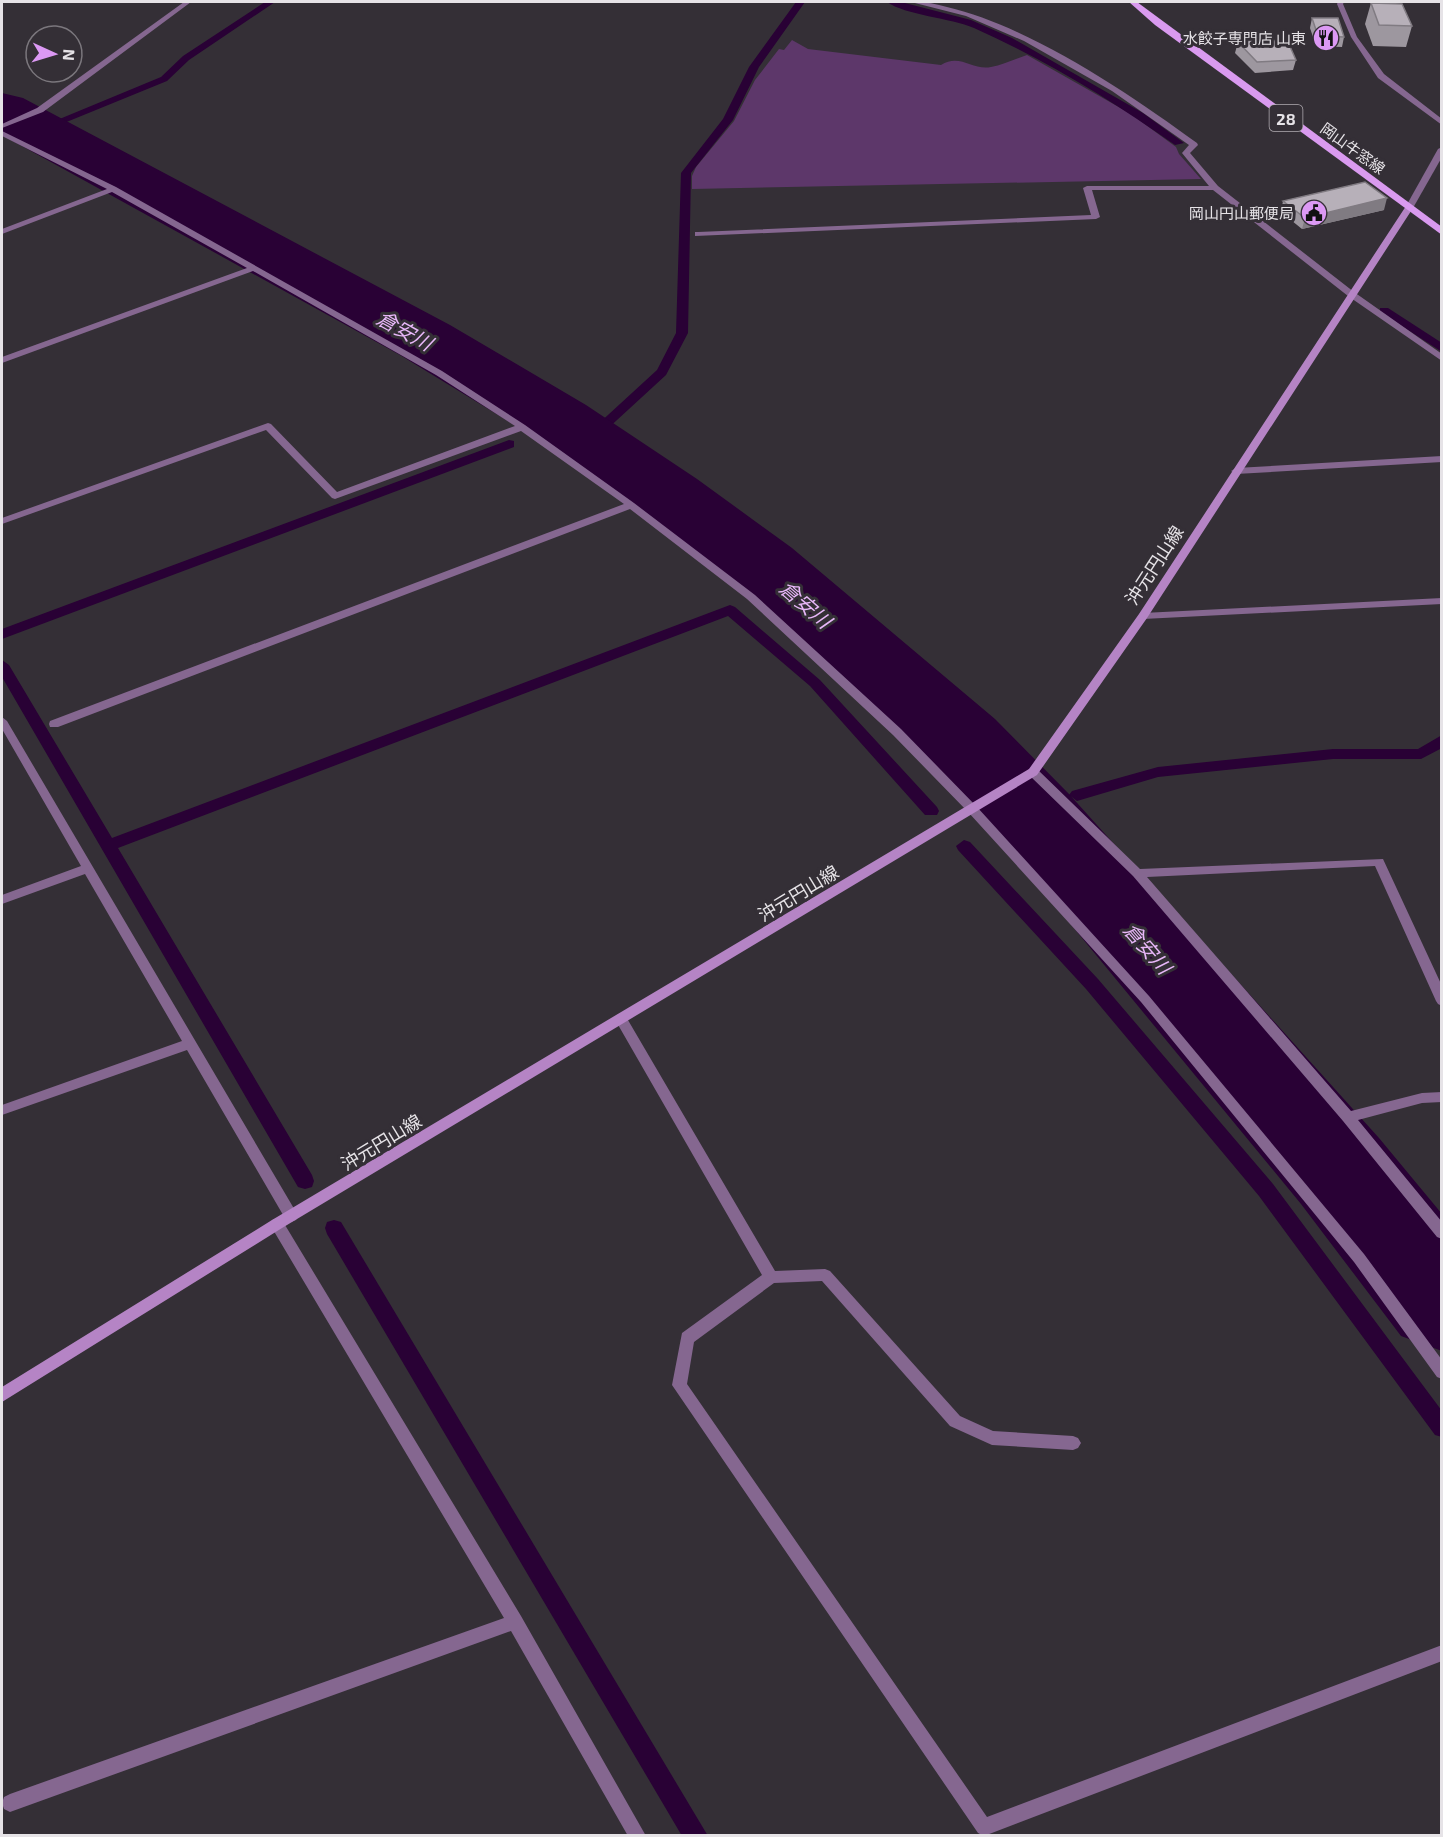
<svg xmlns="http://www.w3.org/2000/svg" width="1443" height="1837" font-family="'Exo 2','Noto Sans JP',sans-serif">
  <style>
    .green { fill: #5d376a }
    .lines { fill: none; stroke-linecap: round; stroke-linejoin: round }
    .stream { fill: #290135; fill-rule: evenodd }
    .river { fill: #290135; fill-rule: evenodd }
    .street { fill: #856790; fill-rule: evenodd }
    .secondary { fill: #b584c5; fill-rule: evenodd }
    .primary { fill: #d99aef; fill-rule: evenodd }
    .wall { fill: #9d979f }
    .shaded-wall { fill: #807b82 }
    .building { fill: #b7b0b9; stroke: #807b82; stroke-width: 1.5 }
    .labels { text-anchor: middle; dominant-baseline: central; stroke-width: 6; stroke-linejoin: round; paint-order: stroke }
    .far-poi-label { font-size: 15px; fill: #e6e3e7; stroke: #342f36; text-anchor: end }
    .far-street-label { font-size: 15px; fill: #e6e3e7; stroke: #342f36 }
    .shield { fill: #342f36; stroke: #b1adb2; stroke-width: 1.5 }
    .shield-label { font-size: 16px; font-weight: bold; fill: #e6e3e7 }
    .street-label { font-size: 18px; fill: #e6e3e7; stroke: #342f36 }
    .water-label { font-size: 20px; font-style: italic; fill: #e8b7f9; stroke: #342f36 }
  </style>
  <rect width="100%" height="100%" fill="#342f36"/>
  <path class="green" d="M792,40L808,49L941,65C960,53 973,71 991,67C1003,65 1015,59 1027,55L1131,114L1176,147L1179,154L1201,179L692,189V176L696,167L734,121L755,80L779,49L784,50Z"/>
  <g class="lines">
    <g class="stream">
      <polygon points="265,2 275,2 189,60 167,81 42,132 33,130 161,77 183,56"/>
      <polygon points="796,2 805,2 759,67 733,120 691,173 688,333 666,375 592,443 584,443 584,437 657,370 676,333 681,173 723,119 749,67"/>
      <path d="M887,2H901L971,20L1012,38L1143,113L1184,143L1175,145C1113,101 1044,59 974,28C951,18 905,15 887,2Z"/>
      <polygon points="1380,308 1388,308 1442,343 1442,352 1380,312"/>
      <path d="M560,417L566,421C561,428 552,434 544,432V426Z"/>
      <polygon points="509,440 514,441 514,447 2,639 2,629"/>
      <polygon points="730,605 735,607 820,680 937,807 939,811 937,815 925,815 810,686 728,616 118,848 312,1175 314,1181 312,1187 305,1189 298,1187 2,677 2,660 9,665 112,838"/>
      <polygon points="1442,735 1442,748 1421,759 1333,759 1158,777 1077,801 1069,795 1072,791 1158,767 1333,749 1418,749"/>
      <path d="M1047,805L1055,811C1050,819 1040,825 1030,822L1028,818Z"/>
      <polygon points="964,840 970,842 1098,979 1273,1184 1442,1411 1442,1437 1435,1435 1259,1196 1086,989 958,850 956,846"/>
      <polygon points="334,1220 341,1222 708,1836 682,1836 327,1234 325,1228 327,1222"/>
    </g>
    <polygon class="river" points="2,93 23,98 450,325 586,405 697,479 792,548 995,719 1069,794 1379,1138 1442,1214 1442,1351 1401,1336 1301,1204 1003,842 931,763 734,584 643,511 534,437 400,355 2,135"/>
    <g class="street">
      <polygon points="184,2 191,2 43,112 2,128 2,124 37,108"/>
      <path d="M911,2C922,1 935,4 947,7C1031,27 1127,92 1197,143L1198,145L1190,153L1218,186L1354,292L1442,354V361L1348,296L1213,190H1092L1100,217L1096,219L695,236V232H698L1091,215L1083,188L1087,186H1209L1182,153L1189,145L1112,91L1024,41L966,16Z"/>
      <polygon points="1338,2 1344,2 1343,4 1357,37 1384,74 1442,119 1442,125 1378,78 1351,37 1337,4"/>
      <polygon points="2,131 116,187 442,371 525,425 634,503 755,595 901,729 977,807 1149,996 1364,1254 1442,1360 1442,1379 1437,1377 1354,1262 1141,1002 969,813 893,735 747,599 630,509 58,727 50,727 49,724 50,721 624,504 521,431 335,499 332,498 266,430 2,524 2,518 268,423 271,424 337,492 515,426 436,375 253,271 2,363 2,357 247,268 112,192 2,234 2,229 107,189 2,136"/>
      <polygon points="1442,147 1442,157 1413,208 1406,210 1405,208 1438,149"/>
      <polygon points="1442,456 1442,462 1236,474 1231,471 1236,468"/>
      <polygon points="1442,598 1442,604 1143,619 1138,616 1143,613"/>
      <polygon points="2,717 7,721 296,1212 298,1216 296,1220 291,1222 286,1220 187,1050 2,1115 2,1105 182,1041 85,874 2,904 2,895 81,866 2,729"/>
      <polygon points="1033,768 1037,769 1140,869 1383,859 1442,986 1442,1006 1438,1004 1436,1001 1375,866 1147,877 1351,1111 1422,1093 1442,1092 1442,1102 1422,1103 1358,1120 1442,1222 1442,1239 1437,1237 1343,1121 1133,876 1029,775 1027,772 1029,769"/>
      <polygon points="621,1014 625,1015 775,1271 825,1269 830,1271 960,1416 993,1431 1073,1436 1078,1438 1081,1443 1078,1448 1073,1450 992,1445 950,1426 822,1281 774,1283 694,1342 687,1384 987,1817 1442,1645 1442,1661 984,1836 978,1833 672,1385 682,1333 762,1275 617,1023 615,1019 617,1015"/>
      <polygon points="277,1218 282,1220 521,1616 646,1836 628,1836 511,1631 10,1812 4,1809 2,1803 4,1797 10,1794 504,1618 272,1228 270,1224 272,1220"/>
    </g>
    <polygon class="secondary" points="1406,206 1413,208 1147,618 1037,775 282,1228 2,1402 2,1387 272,1220 1029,769 1139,614"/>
    <polygon class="primary" points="1129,2 1137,2 1442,227 1442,235 1155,25"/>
  </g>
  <g class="wall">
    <polygon points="1371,3 1412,26 1406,47 1373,46 1365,24"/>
    <polygon points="1312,18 1344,37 1342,47 1316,46 1310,28"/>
    <polygon points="1238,42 1296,60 1293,70 1255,73 1235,53"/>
    <polygon points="1283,201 1384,210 1302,229 1281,212"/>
  </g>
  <polygon class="shaded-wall" points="1387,198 1384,210 1302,229 1305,218"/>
  <g class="building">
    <polygon points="1371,3 1402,4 1412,26 1379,25"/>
    <polygon points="1312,18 1338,18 1344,37 1318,36"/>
    <polygon points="1260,39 1288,42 1296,60 1257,62 1238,42"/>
    <polygon points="1365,182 1387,198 1305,218 1283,201"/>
  </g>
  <defs>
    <g id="restaurant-disc" transform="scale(1.35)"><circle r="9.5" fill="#dc99f4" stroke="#342f36"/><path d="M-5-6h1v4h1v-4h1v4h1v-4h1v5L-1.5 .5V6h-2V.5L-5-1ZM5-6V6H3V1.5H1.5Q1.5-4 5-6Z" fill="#111"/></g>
    <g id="civic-disc" transform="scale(1.35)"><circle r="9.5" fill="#dc99f4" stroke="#342f36"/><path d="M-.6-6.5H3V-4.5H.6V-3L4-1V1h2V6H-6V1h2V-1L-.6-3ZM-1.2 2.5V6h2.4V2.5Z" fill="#111"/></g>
  </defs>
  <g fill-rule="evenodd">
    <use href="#restaurant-disc" x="1326" y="38"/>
    <use href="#civic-disc" x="1314" y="213"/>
  </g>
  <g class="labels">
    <g class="far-poi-label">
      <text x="1306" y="38">水餃子専門店 山東</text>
      <text x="1294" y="213">岡山円山郵便局</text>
    </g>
    <g class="far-street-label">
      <text transform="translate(1353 148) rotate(36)">岡山牛窓線</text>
    </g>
    <rect class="shield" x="1269.5" y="105" width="33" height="26" rx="4.5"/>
    <g class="shield-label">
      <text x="1286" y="118">28</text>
    </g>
    <g class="street-label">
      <text transform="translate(1154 565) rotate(-57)">沖元円山線</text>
      <text transform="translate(798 893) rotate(-31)">沖元円山線</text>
      <text transform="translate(381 1142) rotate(-31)">沖元円山線</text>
    </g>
    <g class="water-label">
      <text transform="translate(405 330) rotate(29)">倉安川</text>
      <text transform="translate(806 604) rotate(41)">倉安川</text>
      <text transform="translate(1148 948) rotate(49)">倉安川</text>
    </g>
  </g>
  <rect width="1443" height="1837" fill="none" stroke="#e6e3e7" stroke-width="6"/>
  <g transform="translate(54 54) rotate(94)"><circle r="28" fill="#342f36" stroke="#7b777d" stroke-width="1.5"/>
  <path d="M0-4.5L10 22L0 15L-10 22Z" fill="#dc99f4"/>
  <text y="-9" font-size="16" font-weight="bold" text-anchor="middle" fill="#e6e3e7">N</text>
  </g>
</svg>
